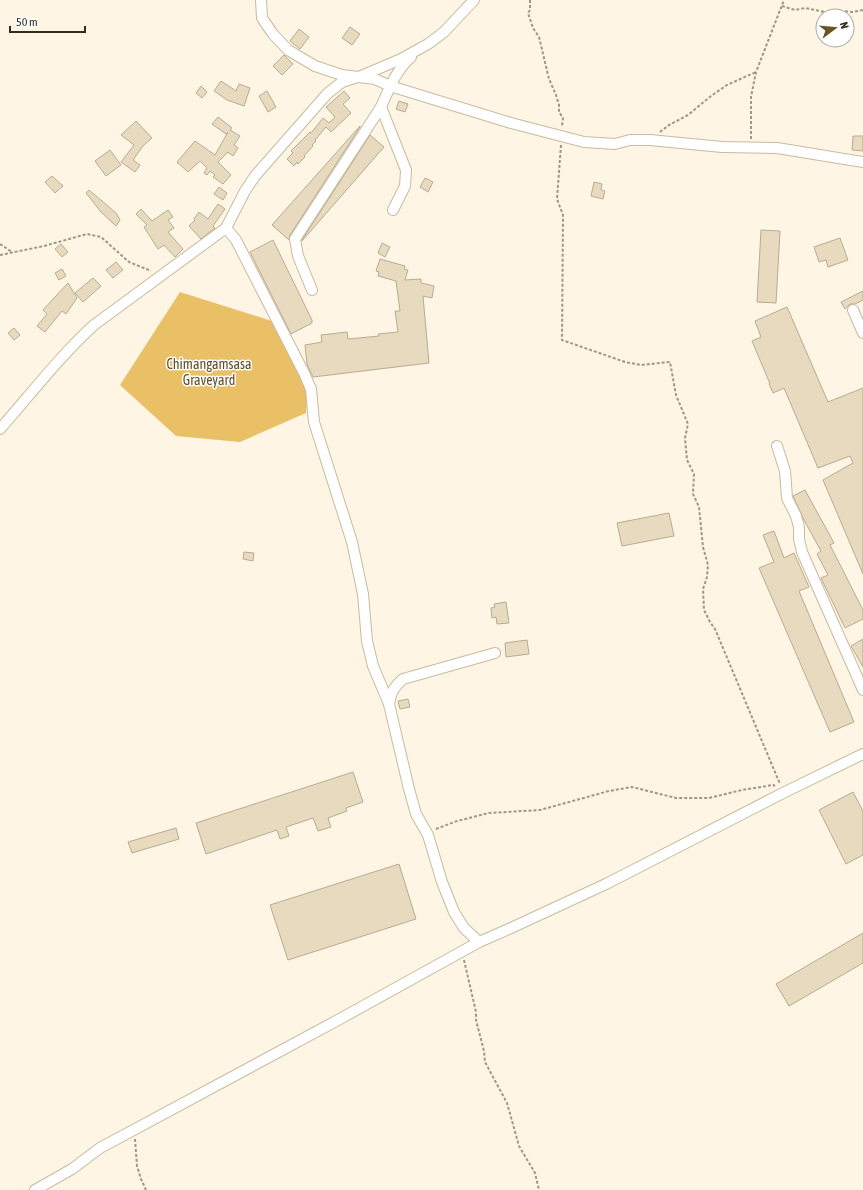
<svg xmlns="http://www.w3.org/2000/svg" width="863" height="1190" font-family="'Asap Condensed',sans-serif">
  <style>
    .green { fill: #e9c065 }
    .building { fill: #e8dabe; stroke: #b8ab90 }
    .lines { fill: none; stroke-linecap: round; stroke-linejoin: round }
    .minor-casing { stroke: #c8ba9f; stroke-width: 12 }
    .path { stroke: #9e9688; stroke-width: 2; stroke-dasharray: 3 2; stroke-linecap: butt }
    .minor { stroke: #fff; stroke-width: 10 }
    .labels { text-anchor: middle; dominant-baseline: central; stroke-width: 3; stroke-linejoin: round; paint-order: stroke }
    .park-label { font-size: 14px; fill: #614f27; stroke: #fff }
  </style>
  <rect width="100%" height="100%" fill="#fef5e4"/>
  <polygon class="green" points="180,292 272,321 308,391 306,413 240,442 176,436 120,385"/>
  <g class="building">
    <polygon points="350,27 360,34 352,45 342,38"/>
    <polygon points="299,29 309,37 300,49 290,41"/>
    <polygon points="284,55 293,64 282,75 273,66"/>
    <polygon points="221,81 236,91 239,84 250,88 244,106 227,100 214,91"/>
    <polygon points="201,86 207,92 202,98 196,93"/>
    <polygon points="267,91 276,107 268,112 259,96"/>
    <polygon points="344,91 350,98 343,104 351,113 331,132 326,127 315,140 316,141 312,145 313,146 304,156 305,157 298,164 297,162 294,166 287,159 293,153 291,151 310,132 311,133 323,118 329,123 335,117 326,107"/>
    <polygon points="399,101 408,104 405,112 396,109"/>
    <polygon points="218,117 232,128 230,130 240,136 234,145 238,148 233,156 228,152 218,162 231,175 223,184 213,177 215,175 210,171 207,175 204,173 207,168 200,161 188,172 177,162 195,141 215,155 228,132 226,134 212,124"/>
    <polygon points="136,121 152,138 143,146 133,160 140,165 135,172 121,162 134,145 121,135"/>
    <polygon points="360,126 360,127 290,235 289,240 272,225"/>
    <polygon points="370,135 384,147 302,241 302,240"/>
    <polygon points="853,136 863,136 863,151 852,150"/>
    <polygon points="110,150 121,165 106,176 95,161"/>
    <polygon points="52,176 63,186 55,193 45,182"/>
    <polygon points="425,178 433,182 428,192 420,187"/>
    <polygon points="594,182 602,184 601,190 605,191 603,199 591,196"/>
    <polygon points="219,187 227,193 223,200 214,194"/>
    <polygon points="89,190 116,213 120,220 116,226 101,212 86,193"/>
    <polygon points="218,204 225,209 213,226 215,228 201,239 189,226 195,220 194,219 199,212 208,219"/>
    <polygon points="141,209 152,221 168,210 173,217 168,220 174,228 168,232 183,249 175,257 164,245 158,249 144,227 147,225 136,214"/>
    <polygon points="761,230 780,231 776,303 757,302"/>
    <polygon points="840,238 848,260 828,267 826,260 819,262 814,247"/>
    <polygon points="273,240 312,320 312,323 291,334 250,252"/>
    <polygon points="382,243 390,247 385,257 378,253"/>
    <polygon points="61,244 68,252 62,257 55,249"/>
    <polygon points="380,259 405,266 404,269 408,270 405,280 421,279 421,283 434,286 432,298 423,296 429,363 313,377 307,364 305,345 322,342 321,335 347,332 348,339 379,336 378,334 398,332 395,311 400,311 396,281 378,276 379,272 376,271"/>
    <polygon points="116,262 123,270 113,278 106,270"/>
    <polygon points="62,269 66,276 59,280 55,273"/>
    <polygon points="93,278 101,286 83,302 75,293"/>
    <polygon points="68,283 77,298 66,314 62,311 45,332 37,326 47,314 43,310"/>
    <polygon points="863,291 863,300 855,304 850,304 845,309 841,302"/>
    <polygon points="787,307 828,402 863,388 863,574 823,480 853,463 850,456 818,468 784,388 773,393 769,384 770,384 752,341 761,337 755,321"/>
    <polygon points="14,328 20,335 14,340 8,333"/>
    <polygon points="805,490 834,543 830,545 863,610 863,619 845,628 821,578 828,575 817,554 821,551 804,520 793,496"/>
    <polygon points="669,513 674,536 622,546 617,523"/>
    <polygon points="774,531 784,558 794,553 809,587 799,591 854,722 830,732 759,568 774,562 763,535"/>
    <polygon points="244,552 254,553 253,561 243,559"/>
    <polygon points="506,602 509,623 497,624 496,617 492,618 491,608 495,607 494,604"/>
    <polygon points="863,639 863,667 851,646"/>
    <polygon points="527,640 529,654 506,657 505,643"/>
    <polygon points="408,699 410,707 400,709 398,701"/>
    <polygon points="353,772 363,802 346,808 347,811 328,818 331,827 318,831 313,818 286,827 289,836 280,839 277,830 206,854 196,823"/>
    <polygon points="853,792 863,811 863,855 846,864 819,810"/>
    <polygon points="176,828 179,839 132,853 128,842"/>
    <polygon points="399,864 416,919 288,960 270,905"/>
    <polygon points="863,933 863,963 789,1006 776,984"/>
  </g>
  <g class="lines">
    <g class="minor-casing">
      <g id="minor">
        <polyline points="261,0 262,18 273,34 288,50 315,66 342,75 375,79 390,86 511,123 584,142 615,144 630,140 650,140 722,147 777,148 863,162"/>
        <polyline points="381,107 406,170 405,186 393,210"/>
        <polyline points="226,228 236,240 304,373 311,389 314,422 352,542 363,594 367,641 373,666 389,704 409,789 416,814 428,835 442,882 454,912 464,928 479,942"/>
        <path d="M312,290L298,256L295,239L381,107C389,89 396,70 411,57"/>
        <polyline points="853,310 863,333"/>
        <path d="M0,429C31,394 59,357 94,325L226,228L245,191L255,176L327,94L342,82L361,76L401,59L428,44L444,32L474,0"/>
        <polyline points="777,446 785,471 787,498 796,516 799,527 799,539 802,552 863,690"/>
        <path d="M389,704C391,692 394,687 403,679L495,653"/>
        <polyline points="35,1190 72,1169 100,1148 338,1020 479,942 511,928 606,884 783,793 863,754"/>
      </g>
    </g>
    <g class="path">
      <polyline points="530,0 530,10 528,13 533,28 539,37 549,79 556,95 559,105 559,112 563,118 562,126"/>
      <polyline points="782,6 795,10 805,8 835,14 844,11 853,12 863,10"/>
      <polyline points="660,132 669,125 688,115 711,96 727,85 756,72"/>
      <polyline points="751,139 751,97 756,72 784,0"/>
      <polyline points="561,145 557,199 563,215 562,340 625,362 641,365 670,362 676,395 688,424 685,438 687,460 694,474 693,494 699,507 703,547 708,565 707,577 703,589 704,610 710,622 715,629 780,784"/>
      <polyline points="0,244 12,252"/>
      <polyline points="0,255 44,246 87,234 101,237 129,262 151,271"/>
      <polyline points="436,829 457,821 489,813 540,810 609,791 632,787 676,798 709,798 742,790 773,785 775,786"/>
      <polyline points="464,960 476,1012 476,1020 484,1051 485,1062 507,1103 519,1146 535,1173 539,1190"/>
      <polyline points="135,1139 137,1166 141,1179 146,1190"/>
    </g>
    <use href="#minor" class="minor"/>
  </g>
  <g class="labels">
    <g class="park-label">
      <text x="209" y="364">Chimangamsasa<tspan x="209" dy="16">Graveyard</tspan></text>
    </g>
  </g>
  <g transform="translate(835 28) rotate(74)"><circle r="19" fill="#ffffff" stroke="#adaba6"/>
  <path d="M0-3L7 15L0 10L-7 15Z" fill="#6a5524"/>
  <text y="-6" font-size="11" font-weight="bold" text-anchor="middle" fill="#312c21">N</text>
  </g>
  <path d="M10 26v6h75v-6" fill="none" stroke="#312c21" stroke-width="2"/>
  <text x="16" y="26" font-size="12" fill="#312c21" stroke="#ffffff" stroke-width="3" paint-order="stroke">50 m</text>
</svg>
